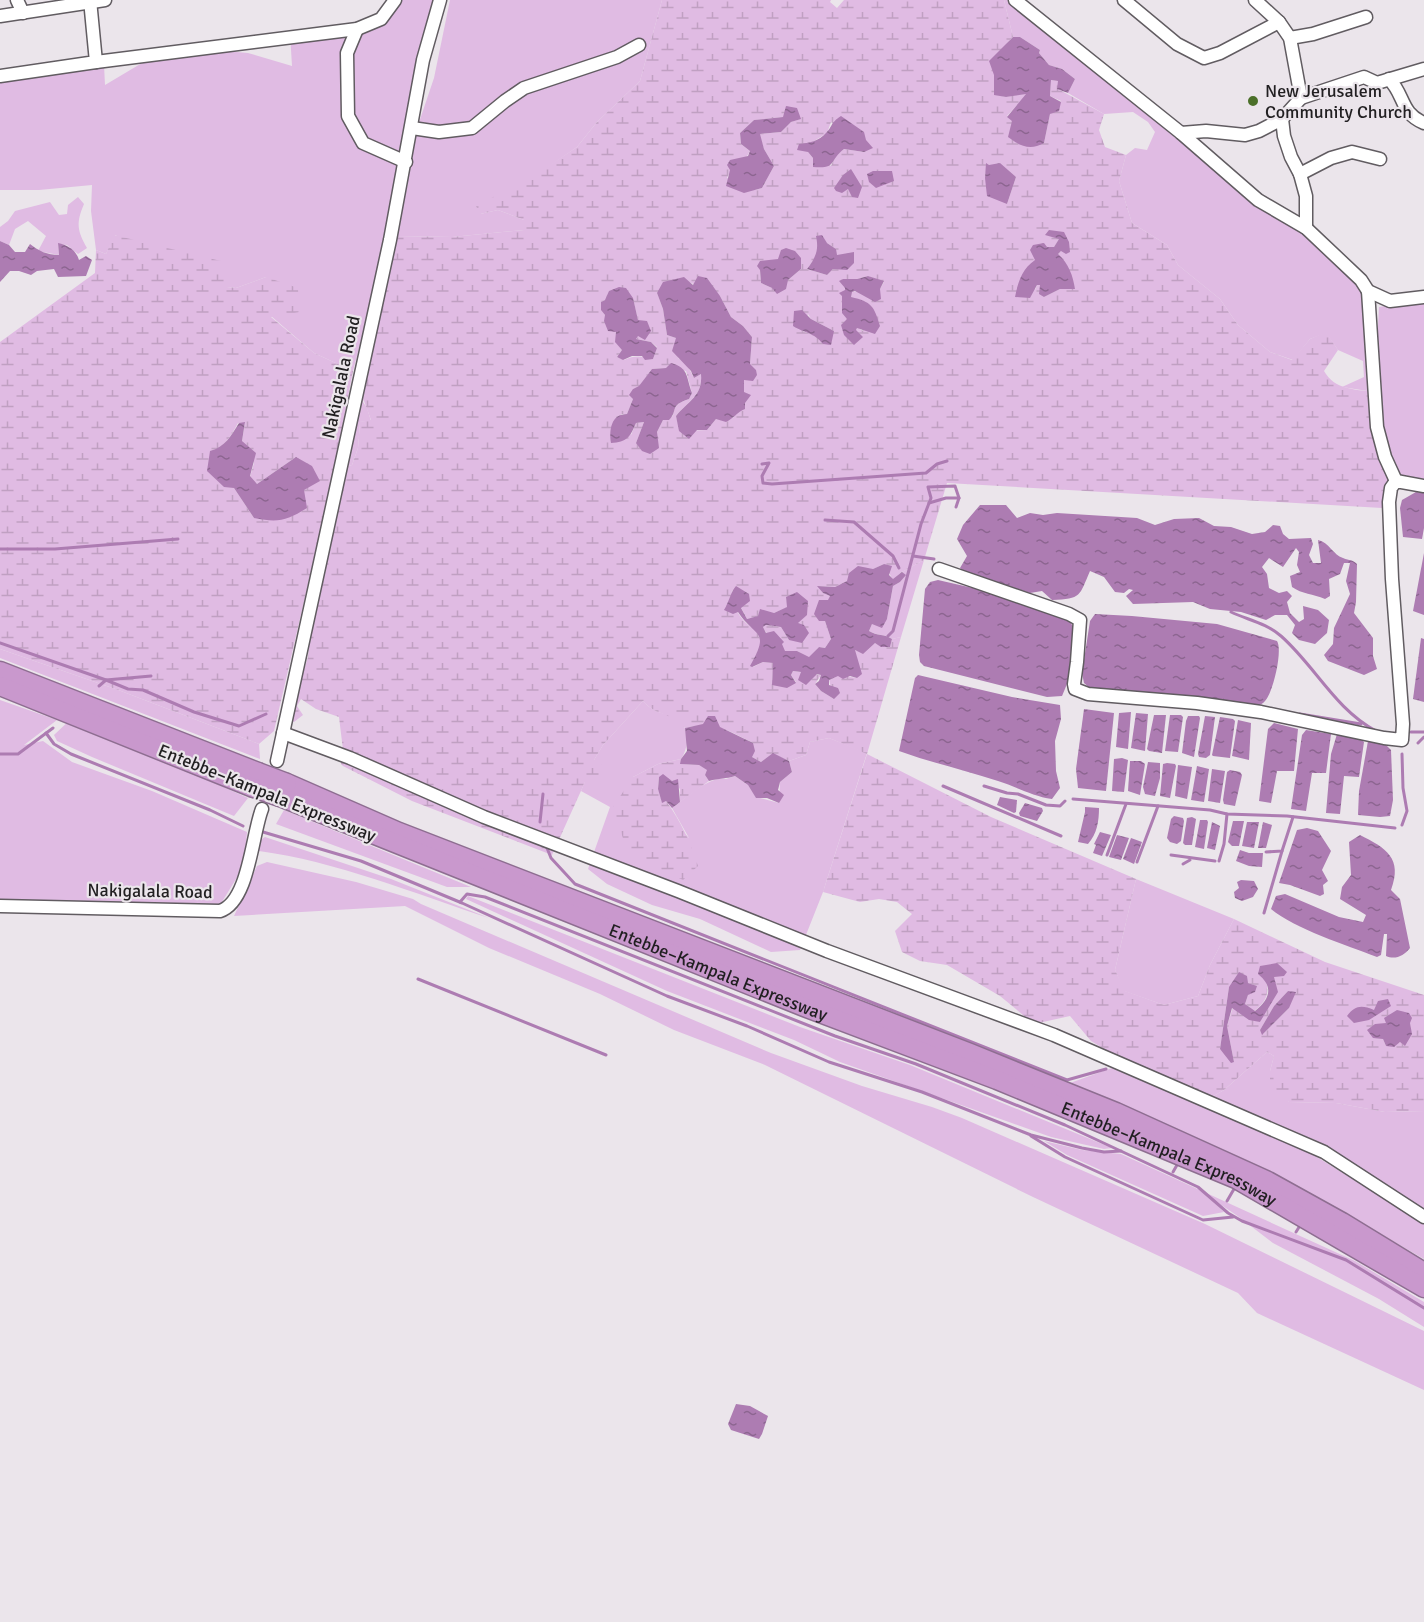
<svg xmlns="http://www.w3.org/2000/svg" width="1424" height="1622" font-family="Signika,sans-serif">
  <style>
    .grass { fill: #e0bbe3 }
    .wetland { fill: url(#wetland-marsh); fill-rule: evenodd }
    .water { fill: url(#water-ripples) }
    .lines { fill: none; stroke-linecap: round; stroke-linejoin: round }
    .stream { stroke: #ad7cb2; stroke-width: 3 }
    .minor-casing { stroke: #615c61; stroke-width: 15 }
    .highway-casing { stroke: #8e6e91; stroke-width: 21 }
    .minor { stroke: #fff; stroke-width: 12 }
    .highway { stroke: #c998cd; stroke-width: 18 }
    .highway-bridge-casing { stroke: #8e6e91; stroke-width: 21; stroke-linecap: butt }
    .highway-bridge { stroke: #c998cd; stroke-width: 18 }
    .poi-dot { fill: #4b6f29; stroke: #ebe5eb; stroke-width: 2 }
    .labels { text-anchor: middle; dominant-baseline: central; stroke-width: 4.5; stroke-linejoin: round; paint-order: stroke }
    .poi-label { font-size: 18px; fill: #211f21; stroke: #ebe5eb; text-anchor: start }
    .street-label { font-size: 18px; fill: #211f21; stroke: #ebe5eb }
  </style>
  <defs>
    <pattern id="wetland-marsh" width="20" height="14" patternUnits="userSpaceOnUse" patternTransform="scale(1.5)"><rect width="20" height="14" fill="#e0bbe3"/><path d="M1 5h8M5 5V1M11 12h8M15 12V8" fill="none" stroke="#c0a0c2"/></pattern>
    <pattern id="water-ripples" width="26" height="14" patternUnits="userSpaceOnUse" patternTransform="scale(1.5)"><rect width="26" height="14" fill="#ad7cb2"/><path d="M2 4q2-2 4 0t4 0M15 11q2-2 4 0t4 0" fill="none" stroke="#8c6590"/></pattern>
  </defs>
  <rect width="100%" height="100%" fill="#ebe5eb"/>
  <g class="grass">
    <polygon points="402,0 442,0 409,152 434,78 450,0 662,0 640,81 597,122 577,147 480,214 498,210 524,220 524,230 452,237 395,236 408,184 406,165 353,371 314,353 271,316 266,277 236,288 227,287 115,235 106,254 96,250 91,211 92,185 39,190 0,190 0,79 104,65 105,85 142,63 202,49 248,53 292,66 290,33 361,25"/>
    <polygon points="1004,0 1007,0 1090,61 1304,232 1360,286 1366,315 1374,392 1342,387 1364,377 1363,361 1338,350 1326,333 1310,339 1293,360 1270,352 1238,325 1220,299 1178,265 1167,245 1132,223 1119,181 1126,155 1135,148 1147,150 1155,132 1148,122 1133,112 1104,114 1068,93 1075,79 1062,69 1049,65 1039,53 1040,50 1020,37 1013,37"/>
    <path d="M78,197L84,204C76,223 77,230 87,248L78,254L67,245L58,244L59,255L38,251L46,236L28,221L15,229L9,245L0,241V227L8,221L15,211L50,202L59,215L67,214L68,205Z"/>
    <polygon points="1424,300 1424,483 1398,477 1381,432 1376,364 1379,307"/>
    <polygon points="359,396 367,408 371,421 360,422 358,448 352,465 345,467"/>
    <path d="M924,560L901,637L892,639C885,634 878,636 869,631L872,624L887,619L893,586L900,582L905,575L902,572Z"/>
    <polygon points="0,649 121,691 259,744 260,759 0,658"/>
    <polygon points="0,700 57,720 24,745 43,741 72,762 152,791 247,832 244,866 220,905 0,902"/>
    <path d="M643,701C656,716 667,711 679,721C691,730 688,749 681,759L658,764L633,777L689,838L672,808C685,799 710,775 726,779L735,776L748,785L756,797L779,803L780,782L792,772L789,761L806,755L810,742L829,738L867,753L823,892L800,950L771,952L700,919L652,905L607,884L588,869L610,807L581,791L594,760L603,745Z"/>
    <polygon points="71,719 248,798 234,816 92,757 57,741 54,735"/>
    <polygon points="284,810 471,887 447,887 276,824"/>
    <path d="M265,837L391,879L489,918C416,894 335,861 259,851V841Z"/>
    <polygon points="267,862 356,882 413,899 421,904 771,1053 862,1086 932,1107 962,1118 1205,1224 1424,1331 1424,1390 1257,1313 1238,1293 1033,1197 765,1065 674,1030 600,994 489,948 405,906 234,916 257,866"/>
    <polygon points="1136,879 1234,919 1210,965 1198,996 1164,1005 1124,991 1115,970"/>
    <polygon points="468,896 800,1027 910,1065 1112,1148 1104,1149 1051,1137 840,1062 794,1040 667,991 466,899"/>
    <polygon points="1267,1052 1274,1056 1270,1071 1289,1102 1336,1103 1385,1112 1424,1111 1424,1211 1400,1197 1315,1140 1210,1098 1224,1090"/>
    <polygon points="1112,1068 1312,1154 1424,1223 1424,1259 1333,1207 1241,1159 1070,1083"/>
    <polygon points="1044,1141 1082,1150 1121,1154 1355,1261 1424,1302 1424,1327 1379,1299 1273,1243 1239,1217 1205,1194 1224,1212 1203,1216 1067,1155"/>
  </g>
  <g class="wetland">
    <path d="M662,0H831L830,2L837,8L844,0H1004L1013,37C998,49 994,76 994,94L1006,97L1028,93L1007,116L1044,143L1050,114L1061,101L1050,96L1051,80L1058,81V89L1104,114L1099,130L1105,147L1126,155L1119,181L1132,223L1167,245L1178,265L1220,299L1238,325L1270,352L1292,360L1310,339L1326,332L1338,350L1324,371C1335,390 1354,389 1374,392L1391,477L1382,508L947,483L924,560L902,572L893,580L884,564L835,587L818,586L823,593L830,596L825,621L831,639L825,648L819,647L809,658L797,651H784C780,639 767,638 763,627L766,625L781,627L789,640L798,624L786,597L788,607L774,613L747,619L732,590C731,601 737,613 744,621C749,627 759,629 760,639C762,648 756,659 753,667L763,662L774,663L772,680L796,682L791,675L793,671L821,675L815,684L821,691L834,699L829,680L838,675L857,678V658L854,650L859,651L875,643L890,647L892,639L901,637L867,754L991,817L1136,879L1115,970L1125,991L1164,1005L1198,996L1210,965L1234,919L1325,962L1424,995V1111L1385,1112L1336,1103L1289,1102L1270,1084V1071L1274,1056L1267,1052L1224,1090L1210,1098L1124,1061L1091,1041L1070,1016L1034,1024L1000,996L947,965L920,961L902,952L895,931L912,914L897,902L879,899L860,902L823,892L867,754L829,738L810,742L806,755L789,761L773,754L761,762L752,757L753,743C726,730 716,721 685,728C674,713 655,716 643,701L603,745L594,760L605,767L603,779L585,782L552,855L412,801L343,766L341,764L343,750L339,717L316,709L301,699L297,706L303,715L294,722L289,718L308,657L310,634L345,467L352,465L358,448L360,422L371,420L364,401L359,396L395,236L452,237L524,230V220L498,210L480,214L476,206L535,175L577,147L597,122L640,81ZM783,117L800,119L791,122L781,132L759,134L764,149L774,166L762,188L755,190L727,178C732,165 745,163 750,151L741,144L740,133L754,120ZM831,122L864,152L844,149L836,155L831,166L813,158L808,152L811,143L827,133ZM987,164L1016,177L1007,204L985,178ZM1060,238L1061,251L1058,254L1075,289H1060L1044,297L1040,284L1037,285L1035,290V260L1047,247H1054ZM827,243L836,249L833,269L827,275L807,269L817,255L818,245ZM778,259L801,269L788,280L772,288L761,283L760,270ZM868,276L884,282L880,289L851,292V297L863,331L857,327L856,330C842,311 838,311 846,287L840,282L843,279H857ZM689,282L720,296L731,317L743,326L752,337L750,364L744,380V392L733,418L716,419L707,430L680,431L676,416C688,401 703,396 701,374L694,378C690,370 686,362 678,358L676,338L667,335L663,309L657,293ZM633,299L638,320L636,339L651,342L657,347L653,359C642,356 634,355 624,360L617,357L622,350L616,332L601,309V302L605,300ZM808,314L811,319L834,331L817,336L802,331ZM666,368L686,371L692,393L689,399C678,403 674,405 673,416L663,420L657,432L636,443L644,422L636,423L631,435L621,414H627L633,399V389L639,387L652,369ZM1277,963L1273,977L1275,982L1260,1022L1233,1007L1227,1026L1234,1062L1220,1049L1229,987L1248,983L1256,986L1248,995L1245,1004L1254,1011C1265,1003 1270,994 1266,981ZM1288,991L1289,1008L1263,1034L1260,1030L1274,1006ZM1387,1023H1410L1411,1034L1404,1045L1401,1042L1386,1046L1383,1039Z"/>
    <path d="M114,235L225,262L227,287L236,288L266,277L298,288L300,312L271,317L314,353L353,371L330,489L274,731L259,744L121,691L0,649V342L95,273L96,250L106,254ZM238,423H245L242,441L254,463L250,477L257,484L296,457L254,518L210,452C225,447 231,436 238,423Z"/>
    <path d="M681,759V764L699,765L708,770L705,775L709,781L680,802V789L672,781L659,777L658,788L662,802L666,801C681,821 690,842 698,866L683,880L628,854L613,807L633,777L658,764Z"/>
  </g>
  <g class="water">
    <path d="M1013,37H1020L1040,50L1039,53L1049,65L1062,69L1075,79L1068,93L1057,89L1058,81L1051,80L1050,96L1061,102L1059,111L1050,114L1044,143C1030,151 1020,146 1008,137L1012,121L1007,117L1026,94L1006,97L994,95V75L989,61Z"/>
    <polygon points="786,106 797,108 801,119 791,122 781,132 760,134 764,149 774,166 762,188 744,193 726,186 730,170 727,165 730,160 748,156 750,151 741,144 740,133 754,120 783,117"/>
    <path d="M841,116L864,132L866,140L873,148L864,152L844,149C828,161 838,169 813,167V158L808,152L797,150L799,144C809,143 819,141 826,133C833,126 830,123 841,116Z"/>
    <polygon points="986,163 989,165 1000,163 1016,177 1007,204 987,196 985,178"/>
    <polygon points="851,169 862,187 858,198 852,197 848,189 842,193 836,191 834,188 843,175"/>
    <polygon points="873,171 892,171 894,181 876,188 869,182 867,174"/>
    <path d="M1049,230L1064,232L1069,242L1070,252L1066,254L1061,251L1058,254C1069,264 1073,276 1075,289H1060L1044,297L1039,294L1040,285H1037L1030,298L1015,297C1018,282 1022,269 1035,260L1030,250L1033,245L1044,243L1047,247H1054L1059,239L1045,235Z"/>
    <path d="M822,235L827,243L836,249L837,255L854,252V263L847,270L833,269L827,275L807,269C816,257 819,250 816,236Z"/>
    <path d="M0,241L9,245L15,252H25L30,244C39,251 47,255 59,255L58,243C68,245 76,250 79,260L86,256L92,260L86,276L58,277L54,269L37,271L31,275L19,271H10L0,282Z"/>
    <polygon points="786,248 795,251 801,258 801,269 788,280 786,289 777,294 772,288 761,283 760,270 757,266 760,261 778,259 781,250"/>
    <path d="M698,276L707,278L720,296L731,317L743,326L752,337L750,364L756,370L757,375L753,381L744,380V392L751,395L745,403V409C737,412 734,418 726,422L716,419L707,430H697L689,439L679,431L676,416C688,401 703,396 701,374L694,378L691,371L672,351L676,338L667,335L663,309L657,293L663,282L684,277L693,285Z"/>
    <path d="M868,276L884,281L880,289L881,299L875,302L855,291L852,292L851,297C872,302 874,306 880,326L875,334L857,328L856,330L863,337L854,345L844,335L841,325L847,319L842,313V296L839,293L845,290V288L839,281L843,279H857Z"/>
    <polygon points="619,287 626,288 633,298 638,320 647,321 651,331 645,340 638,336 636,339 651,342 657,348 653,359 645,360 642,356 632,356 623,360 617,357 622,350 615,342 616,332 608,331 604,321 605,315 601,310 601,302 605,300 609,291"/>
    <path d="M802,310L811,319L834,331L831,345L823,344C813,332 806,334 793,326L794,311Z"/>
    <path d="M671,363C689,368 686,377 692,393L689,399C668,406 679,410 669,420H663L657,432L659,448L650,454L642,451L636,443L644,422L636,423C630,437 627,442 611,443C609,430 611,414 627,414L633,399L629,395L633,389L639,386L652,369L666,368Z"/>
    <path d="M245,422L242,441L256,453L250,476L257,484L296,457L312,466L320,481L304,490L307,508C286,521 278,523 254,518L234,488L224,487L207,471L210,451C225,447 231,436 239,423Z"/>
    <polygon points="1416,492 1424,493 1424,528 1422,539 1403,537 1400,508 1402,500"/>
    <path d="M980,505H1006L1017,518L1030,513L1043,515L1057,513L1137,518L1155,525L1174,519L1199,518L1214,526L1231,527L1252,534L1265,532L1273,525L1280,526L1283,534L1289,539L1311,538L1313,544L1309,555L1313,563H1321L1318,540C1329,542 1333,555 1343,558C1350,561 1352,559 1357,564L1356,602L1354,613L1373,638V656L1377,669L1364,675L1328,661L1324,655L1333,644L1334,628L1350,594L1346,581L1350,563H1344L1340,574L1329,579L1330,596L1325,599C1313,594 1302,594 1292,587L1290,576L1300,572L1297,565L1299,552L1296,548L1283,567L1269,558L1262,567L1267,574L1269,588L1279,593L1287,591L1292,596L1287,602L1290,613L1299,622L1304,619L1303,606L1318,610L1329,620L1327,633L1315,644L1299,640L1292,633L1295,625L1287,615H1275L1266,620L1241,612L1210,609L1193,602L1133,604L1126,596L1133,590L1129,589L1124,593L1115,592L1104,577L1090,571C1079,596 1082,599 1052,600L1042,591L1030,593L964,572L960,568L967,556L957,539L963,525Z"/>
    <polygon points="1424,553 1424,615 1413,611"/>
    <path d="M884,564L892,566L889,575L893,579L902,572L906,575L900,582L893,586L887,619L882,628L872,624L869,631C877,636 885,634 892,639L890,647H881L875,643L863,654L855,650L862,674L857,678L850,676L843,679L838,676L829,680V685L838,688L840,693L834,699L821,691L815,684L819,681L821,675L817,674L806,685L798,680L801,672L793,671L791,675L796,683L787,688L772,685L773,663L763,662L752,667L750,666C771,629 755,638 738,612L733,614L724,610C729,602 731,591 736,586L749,594L750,601L741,608L747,619L758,616L760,609L774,613L787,607L786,597L797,592L808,601L807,615L798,623L804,625L809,633L802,643L789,640L781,627L766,625L763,627L766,633L774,631L784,642L782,644L785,651H797L809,657L819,647L825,648L831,639L825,621H819L814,614L819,600H828L830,596L823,593L817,586L835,587L847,581L849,573L858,566L873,569Z"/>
    <path d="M938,580L1003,595L1069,620C1084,640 1071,675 1062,696L1047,697L924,666L920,662L919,655L925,589L930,582Z"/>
    <path d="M1095,614L1132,616L1217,624L1277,641C1283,650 1273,693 1265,701C1261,706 1254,706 1247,708L1092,690L1084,683L1082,673L1090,621Z"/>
    <polygon points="1421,638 1424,639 1424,702 1413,699"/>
    <path d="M918,675L1012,697L1060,705L1061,719L1055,741L1056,771L1060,788L1052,799C1032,796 1017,787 998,781C965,770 932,763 899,751L915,678Z"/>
    <polygon points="1084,709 1114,713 1106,791 1078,788 1076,769"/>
    <polygon points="1131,712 1128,749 1116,747 1119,713"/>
    <polygon points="1136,713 1148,714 1145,751 1131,748"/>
    <polygon points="1154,715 1166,715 1162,753 1149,751 1147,749"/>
    <polygon points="1170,715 1181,715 1183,717 1178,752 1165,751"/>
    <path d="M708,716H715L720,727L753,743L755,751L752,757L761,762L773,753L789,761L792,772L780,782L778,790L784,795L779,803L767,798H756L748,785L735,776C726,779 719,778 709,781L705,775L707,770L699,765L680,764L681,759L687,751L685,728L703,724Z"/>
    <polygon points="1188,716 1199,716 1200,718 1194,757 1182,753 1186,721"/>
    <polygon points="1205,716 1215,717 1210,755 1206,758 1199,757 1198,754"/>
    <polygon points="1220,717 1233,719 1235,721 1230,758 1213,756 1212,755"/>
    <polygon points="1238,720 1251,723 1249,760 1232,756"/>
    <polygon points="1274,723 1298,729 1294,771 1277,771 1271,803 1259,801 1268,729"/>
    <polygon points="1306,730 1331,734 1326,773 1312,773 1306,811 1291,809 1302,735"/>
    <polygon points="1337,734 1360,738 1364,742 1359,777 1344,776 1340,814 1326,813 1331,754"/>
    <polygon points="1368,741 1386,745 1391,750 1393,800 1390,816 1380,817 1358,815 1359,791"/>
    <polygon points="1122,758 1128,760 1124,792 1112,791 1114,759"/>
    <polygon points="1130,761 1141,761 1145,764 1140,795 1128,791"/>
    <polygon points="1148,762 1160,763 1160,778 1155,796 1145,794 1143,787"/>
    <polygon points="1167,763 1175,764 1176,766 1170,798 1160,796 1163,764"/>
    <polygon points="1178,765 1192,767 1187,799 1175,796"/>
    <polygon points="1197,766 1209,769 1204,802 1191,800"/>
    <polygon points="1212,769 1225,771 1220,803 1208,801"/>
    <polygon points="1230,770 1240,772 1242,775 1235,806 1224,804 1223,800 1227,772"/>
    <polygon points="663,774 672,781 678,779 680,802 672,808 666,801 662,803 658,789 659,777"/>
    <polygon points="1000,797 1017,800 1016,812 1014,813 997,805"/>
    <polygon points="1025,803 1042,808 1043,811 1037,821 1020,816 1019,813"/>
    <path d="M1085,807L1099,808C1099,821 1097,834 1088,844L1078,842L1085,812Z"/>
    <polygon points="1174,816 1183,818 1184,821 1181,841 1177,844 1170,842 1167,838 1171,819"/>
    <polygon points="1192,817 1196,819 1192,845 1185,845 1183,843 1187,818"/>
    <polygon points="1200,820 1207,820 1208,822 1204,849 1195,847"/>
    <polygon points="1233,821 1244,821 1239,846 1232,846 1228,842"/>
    <polygon points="1212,822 1220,826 1215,850 1207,848"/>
    <polygon points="1247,822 1259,822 1254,848 1242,846"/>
    <polygon points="1263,822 1272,825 1266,848 1258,848"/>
    <polygon points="1307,828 1318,831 1331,851 1322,870 1328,881 1323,885 1324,894 1320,896 1290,885 1279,883 1297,830"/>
    <polygon points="1100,832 1111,835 1102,856 1093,853 1096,845 1094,844"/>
    <polygon points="1117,835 1129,838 1121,860 1109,857"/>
    <path d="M1360,835C1386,848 1403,858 1391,890L1400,899L1410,948C1404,956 1395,960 1386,956L1387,934H1384L1381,955L1377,957C1346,945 1295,929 1271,909L1276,896L1285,894L1339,917L1363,922L1366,915L1340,899L1342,887L1351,875L1349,842Z"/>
    <polygon points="1131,838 1142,842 1134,864 1123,859"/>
    <polygon points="1240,850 1249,853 1263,853 1262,867 1249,866 1236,861"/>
    <polygon points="1241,880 1254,881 1258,889 1253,897 1242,901 1235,898 1234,892 1239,888 1237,882"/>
    <path d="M1277,963L1287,972L1284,976L1274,977L1278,992L1260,1022L1249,1020L1232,1008L1227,1026L1234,1062L1231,1063L1220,1049L1229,987L1239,972L1247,976L1248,983L1257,986L1255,992L1248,995L1245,1004L1255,1011C1270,999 1274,987 1258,974L1260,966Z"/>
    <polygon points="1288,991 1296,992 1289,1008 1262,1035 1260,1030 1274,1006"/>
    <path d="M1388,999L1391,1006L1369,1020L1354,1023L1347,1016C1355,1005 1362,1005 1374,1010L1378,1001Z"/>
    <polygon points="1397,1010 1409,1013 1412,1018 1410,1023 1412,1034 1405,1046 1400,1042 1394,1047 1386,1046 1383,1039 1373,1038 1367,1030 1375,1024 1386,1023 1384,1018"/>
    <polygon points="736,1404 750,1406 768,1416 762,1434 759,1439 731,1430 728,1424"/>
  </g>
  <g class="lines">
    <g class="stream">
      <polyline points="762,464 769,463 762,476 763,483 772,484 926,473 937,464 947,461"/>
      <polyline points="929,503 946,498 959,498 956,507"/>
      <polyline points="825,520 854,522 893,556 899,568"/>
      <polyline points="0,549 55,549 178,539"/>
      <polyline points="913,556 934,559"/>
      <path d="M1231,612C1248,620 1266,623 1281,636C1315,666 1335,709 1376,731"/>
      <polyline points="888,636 893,631 921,524 931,498 928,487 955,486 959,498"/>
      <polyline points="0,643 106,680 128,689 143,690 194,712 239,726 266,714"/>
      <polyline points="99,686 106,680 151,676"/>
      <polyline points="1300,714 1361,724"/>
      <polyline points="1411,732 1424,732"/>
      <polyline points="46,733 54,744 71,754 210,810 243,826"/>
      <polyline points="1418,743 1424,737"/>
      <polyline points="0,754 18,754 53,728"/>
      <polyline points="943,786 1061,836"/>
      <polyline points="984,786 1007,793 1018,794 1046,805 1060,806 1065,801"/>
      <polyline points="1073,799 1210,810 1227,814 1287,816 1395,828"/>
      <polyline points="540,822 543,794"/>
      <polyline points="1402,825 1407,811 1403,788 1402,754"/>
      <polyline points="263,832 361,861 462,903 667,996 747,1026 829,1062 922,1092 1031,1135 1082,1148 1104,1152 1121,1151"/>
      <polyline points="547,848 551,858 575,884 1067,1080 1106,1069"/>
      <polyline points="1266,852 1282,851 1293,817"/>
      <polyline points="1107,855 1126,804"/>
      <polyline points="1171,855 1215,861"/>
      <polyline points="1219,861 1224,844 1227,814"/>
      <polyline points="1137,862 1158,806"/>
      <polyline points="1183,864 1190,860"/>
      <polyline points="460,902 467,894 485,897 835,1036 916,1064 1065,1125 1198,1187 1228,1213 1242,1221 1346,1260 1424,1308"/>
      <polyline points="1264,913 1282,851"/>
      <polyline points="418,979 606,1055"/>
      <polyline points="1031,1136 1065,1157 1203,1220 1233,1217"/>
      <polyline points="1173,1172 1177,1165"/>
      <polyline points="1227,1201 1234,1189"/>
      <polyline points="1296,1232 1301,1224"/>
    </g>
    <g class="minor-casing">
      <g id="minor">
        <polyline points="17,0 23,13"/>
        <polyline points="1015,0 1181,133 1258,200 1306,228 1361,280 1368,291 1390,301 1424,297"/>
        <polyline points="1124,0 1177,44 1204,58 1220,53 1279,22"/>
        <polyline points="1255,0 1279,22 1290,38 1301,98 1282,119 1284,136 1291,157 1300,174 1306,196 1306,228"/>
        <polyline points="0,16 105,0"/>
        <polyline points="357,29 347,53 348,116 363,143 406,162"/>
        <polyline points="1290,38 1313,34 1366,17"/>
        <polyline points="96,62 357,29 381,19 395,0"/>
        <polyline points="0,76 96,62 90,0"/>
        <path d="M1389,79C1405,95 1400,113 1424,123"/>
        <polyline points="1301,98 1364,77 1377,83 1424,69"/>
        <polyline points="412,128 439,132 472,128 505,101 524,88 617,57 639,45"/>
        <polyline points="1181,133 1206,131 1245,135 1259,131 1282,119"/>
        <polyline points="1300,174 1331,158 1352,152 1380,159"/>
        <polyline points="1368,291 1377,427 1385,457 1396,481"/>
        <polyline points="939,569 1069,614 1080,620 1077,662 1074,684 1075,689 1088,694 1197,703 1261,712 1384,738 1402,740 1403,724 1392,579 1389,502 1391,488 1396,481 1424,486"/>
        <polyline points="283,733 350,758 484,817 678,891 827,951 1054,1035 1324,1152 1424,1217"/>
        <polyline points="277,761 390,240 423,60 440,0"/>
        <path d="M0,906L220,911C249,902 252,834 262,809"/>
      </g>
    </g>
    <g class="highway-casing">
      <g id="highway">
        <polyline points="0,671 258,772"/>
        <polyline points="0,686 251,787"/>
        <polyline points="287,783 399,832 970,1053 1116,1112 1268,1181 1342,1222 1424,1272"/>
        <path id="s1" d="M280,797L804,1007L997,1080L1236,1179L1424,1288"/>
      </g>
    </g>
    <use href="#minor" class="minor"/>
    <use href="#highway" class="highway"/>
    <g class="highway-bridge-casing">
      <g id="highway-bridge">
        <polyline points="258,772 287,783"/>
        <polyline points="251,787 280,797"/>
      </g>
    </g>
    <use href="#highway-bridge" class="highway-bridge"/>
  </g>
  <circle class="poi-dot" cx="1253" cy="101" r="6"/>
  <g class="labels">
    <g class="poi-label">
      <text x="1265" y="91">New Jerusalem<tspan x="1265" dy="21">Community Church</tspan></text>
    </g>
    <g class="street-label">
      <text transform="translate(341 377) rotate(-78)">Nakigalala Road</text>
      <text transform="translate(267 793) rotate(22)">Entebbe–Kampala Expressway</text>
      <text transform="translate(150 891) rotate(1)">Nakigalala Road</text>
      <text stroke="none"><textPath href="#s1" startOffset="472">Entebbe–Kampala Expressway</textPath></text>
      <text stroke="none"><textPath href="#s1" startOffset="958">Entebbe–Kampala Expressway</textPath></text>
    </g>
  </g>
</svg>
